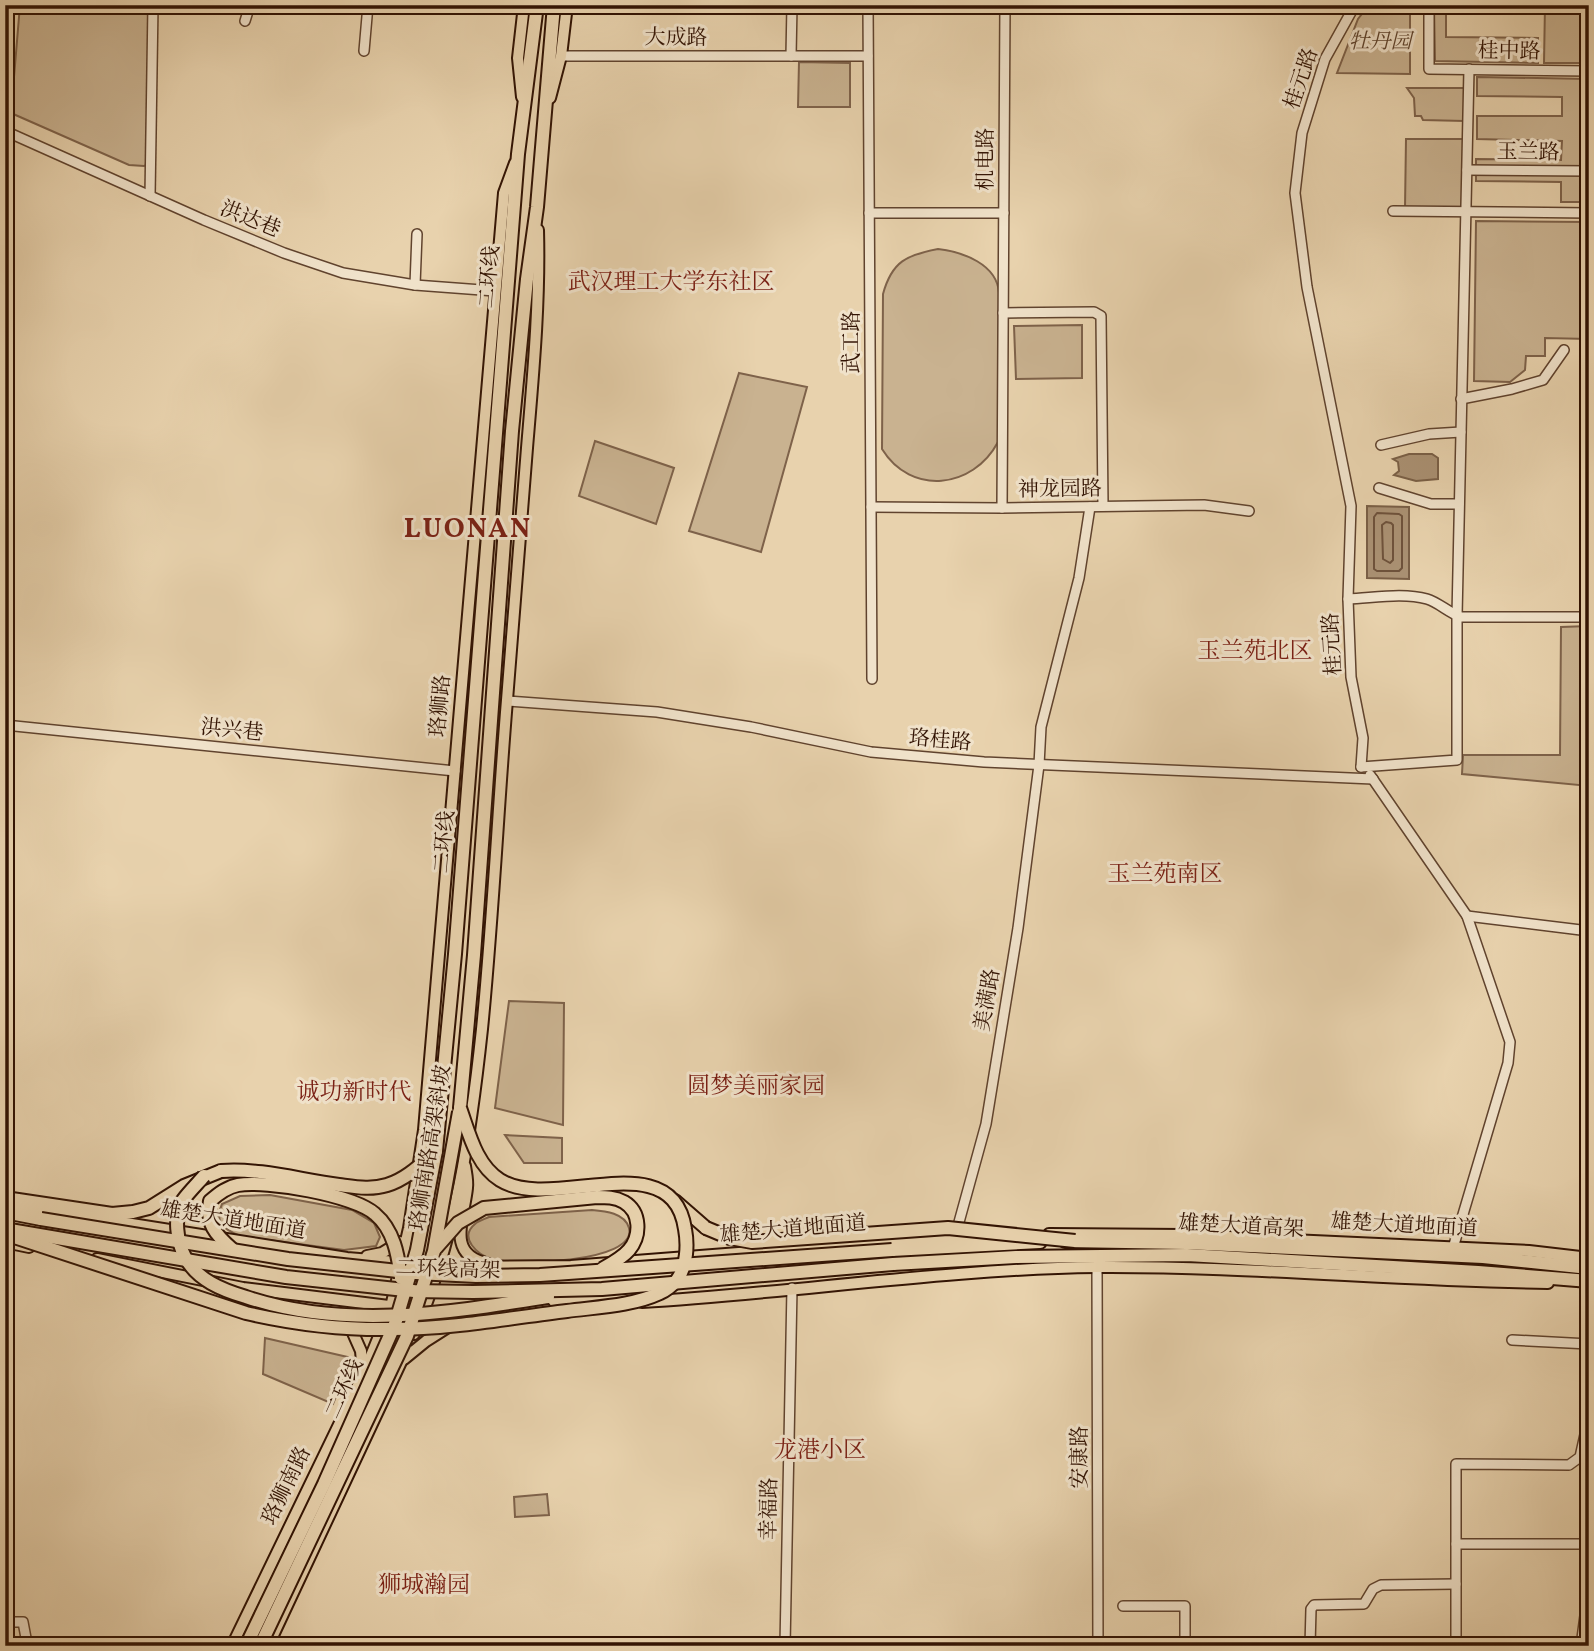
<svg xmlns="http://www.w3.org/2000/svg" width="1594" height="1651" font-family="Vollkorn,'Noto Serif SC',serif">
  <style>
    .green { fill: #c9b290; stroke: #7e624a; stroke-width: 2 }
    .water { fill: #aa9173; stroke: #7a5f46; stroke-width: 2 }
    .lines { fill: none; stroke-linecap: round; stroke-linejoin: round }
    .shore { stroke: #6e523b; stroke-width: 2 }
    .minor-casing { stroke: #60432e; stroke-width: 12 }
    .major-casing { stroke: #321303; stroke-width: 14 }
    .highway-casing { stroke: #321303; stroke-width: 16 }
    .minor { stroke: #f0e2ca; stroke-width: 9 }
    .major { stroke: #e8d2ad; stroke-width: 10 }
    .highway { stroke: #e8d2ad; stroke-width: 12 }
    .highway-bridge-casing { stroke: #321303; stroke-width: 16; stroke-linecap: butt }
    .highway-bridge { stroke: #e8d2ad; stroke-width: 12 }
    .labels { text-anchor: middle; dominant-baseline: central; stroke-width: 6; stroke-linejoin: round; paint-order: stroke }
    .street-label { font-size: 21px; fill: #321303; stroke: #f0e2ca }
    .park-label { font-size: 21px; font-style: italic; fill: #5f432d; stroke: #f0e2ca }
    .neighbourhood-label { font-size: 23px; fill: #7a1f14; stroke: #f0e2ca }
    .district-label { font-size: 28px; font-weight: bold; letter-spacing: 2px; fill: #7a1f14; stroke: #f0e2ca }
  </style>
  <rect width="100%" height="100%" fill="#e8d2ad"/>
  <filter id="stains"><feTurbulence type="fractalNoise" baseFrequency=".00286" numOctaves="4"/><feColorMatrix values="0 0 0 0 .2 0 0 0 0 .09 0 0 0 0 .02 0 0 0 .5 -.17"/></filter>
  <radialGradient id="worn" r=".72"><stop offset=".6" stop-color="#630" stop-opacity="0"/><stop offset="1" stop-color="#630" stop-opacity=".3"/></radialGradient>
  <g class="green">
    <polygon points="20,5 148,5 149,163 144,166 129,165 11,113"/>
    <polygon points="1369,5 1410,5 1410,74 1337,73 1358,19"/>
    <polygon points="1434,5 1482,5 1482,12 1446,12 1446,37 1538,38 1538,63 1435,61"/>
    <polygon points="1545,5 1589,5 1589,63 1544,63"/>
    <polygon points="799,62 850,63 850,107 798,107"/>
    <polygon points="1477,77 1589,79 1589,202 1561,202 1561,182 1476,181 1476,159 1561,160 1562,141 1477,139 1477,116 1562,116 1562,97 1477,96"/>
    <polygon points="1407,88 1464,88 1464,121 1423,120 1421,116 1415,116 1414,98"/>
    <polygon points="1406,139 1463,139 1463,209 1405,208"/>
    <polygon points="1476,221 1589,222 1589,339 1545,338 1545,356 1526,356 1525,370 1510,382 1474,381"/>
    <path d="M938,249C963,252 997,264 999,293L998,442C973,489 911,496 882,449L883,294C892,261 907,255 938,249Z"/>
    <polygon points="1082,325 1082,378 1016,379 1014,326"/>
    <polygon points="739,373 807,387 761,552 689,531"/>
    <polygon points="595,441 674,468 656,524 579,496"/>
    <polygon points="1589,626 1589,786 1462,774 1463,755 1560,755 1561,627"/>
    <polygon points="509,1001 564,1003 563,1125 495,1108"/>
    <polygon points="505,1135 562,1138 562,1163 524,1163"/>
    <path d="M270,1195L352,1210L374,1223L380,1237L376,1246L344,1250L240,1236C223,1229 214,1222 222,1204L240,1196Z"/>
    <path d="M592,1210C605,1211 625,1213 629,1228C638,1263 513,1266 492,1259C478,1255 458,1238 475,1224C478,1221 485,1219 489,1217Z"/>
    <polygon points="265,1338 352,1358 333,1404 263,1374"/>
    <polygon points="547,1494 549,1515 515,1517 514,1497"/>
  </g>
  <g class="water">
    <polygon points="1409,454 1432,454 1438,458 1438,479 1416,481 1394,475 1399,471 1398,462 1393,459"/>
    <polygon points="1367,506 1409,507 1409,579 1367,578"/>
  </g>
  <g class="lines">
    <g class="shore">
      <polygon points="1377,513 1399,514 1402,516 1402,568 1399,571 1377,571 1374,569 1374,517"/>
      <polygon points="1386,522 1391,523 1393,525 1393,560 1390,563 1383,559 1382,525"/>
    </g>
    <g class="minor-casing">
      <g id="minor">
        <polyline points="792,5 791,56 868,56"/>
        <polyline points="868,5 872,679"/>
        <polyline points="1355,5 1325,59 1302,133 1295,193 1307,287 1351,506 1348,599 1351,677 1363,738 1361,767"/>
        <polyline points="1429,5 1429,69 1589,71"/>
        <polyline points="5,12 6,5"/>
        <polyline points="245,21 250,5"/>
        <polyline points="364,51 368,5"/>
        <polyline points="561,56 791,56"/>
        <polyline points="5,131 204,220 284,253 343,273 415,285 495,291"/>
        <polyline points="1467,170 1589,171"/>
        <polyline points="150,196 153,5"/>
        <polyline points="1393,211 1589,213"/>
        <polyline points="869,213 1004,213"/>
        <polyline points="415,285 417,234"/>
        <polyline points="1003,313 1094,312 1101,316 1103,506"/>
        <polyline points="1461,399 1512,389 1543,380 1564,350"/>
        <polyline points="1381,445 1429,434 1461,432"/>
        <polyline points="1379,488 1431,504 1459,504"/>
        <polyline points="871,507 1002,508 1204,505 1249,511"/>
        <polyline points="1002,508 1005,5"/>
        <path d="M1348,599C1373,598 1403,592 1427,599C1438,602 1449,613 1461,617H1589"/>
        <polyline points="507,701 657,712 751,727 871,752 984,762 1373,779"/>
        <polyline points="5,725 455,771"/>
        <polyline points="1361,767 1457,760 1457,616 1469,69"/>
        <polyline points="1370,775 1467,916 1510,1042 1508,1063 1453,1248"/>
        <polyline points="1467,916 1589,931"/>
        <polyline points="956,1233 986,1124 1018,928 1039,765 1041,727 1079,578 1090,507"/>
        <polyline points="1097,1267 1098,1646"/>
        <polyline points="1512,1340 1589,1344"/>
        <polyline points="1456,1544 1589,1544"/>
        <polyline points="1123,1606 1185,1606 1185,1646"/>
        <polyline points="5,1622 23,1622 26,1638 32,1646"/>
        <polyline points="785,1646 792,1288"/>
        <polyline points="1310,1646 1311,1609 1314,1605 1364,1604 1373,1589 1381,1585 1456,1584"/>
        <polyline points="1456,1646 1456,1464 1569,1465 1580,1457 1586,1430 1589,1427"/>
        <polyline points="1581,1646 1589,1585"/>
      </g>
    </g>
    <g class="major-casing">
      <g id="major">
        <polyline points="522,97 518,58 524,5"/>
        <polyline points="550,98 561,56 567,5"/>
        <path d="M465,1166C466,1173 468,1180 467,1188C464,1218 446,1254 486,1263"/>
        <polyline points="5,1204 347,1258 457,1267 571,1266 929,1238 987,1236"/>
        <polyline points="1049,1234 1185,1235 1529,1251 1589,1258"/>
        <polyline points="5,1242 29,1247"/>
        <polyline points="367,1256 382,1253 400,1242"/>
        <polyline points="97,1259 243,1288 405,1308"/>
        <path d="M642,1302C793,1293 945,1269 1097,1267C1247,1266 1397,1281 1548,1283"/>
        <polyline points="477,1312 545,1309"/>
        <polyline points="349,1324 361,1351 363,1372"/>
        <path d="M414,1334C456,1238 471,1132 482,1029C493,919 498,809 507,700C514,616 520,532 527,448C533,376 540,304 538,230"/>
        <polyline points="404,1359 426,1341 448,1327"/>
        <polyline points="232,1646 364,1373 391,1307 409,1228 424,1130 504,193 515,163"/>
        <polyline points="268,1646 407,1349"/>
      </g>
    </g>
    <g class="highway-casing">
      <g id="highway">
        <polyline points="460,1108 474,955 512,431 527,279 537,207 554,5"/>
        <polyline points="436,1151 455,954 518,154 537,5"/>
        <polyline points="5,1198 112,1214 133,1212 149,1208 184,1186 221,1171"/>
        <polyline points="675,1201 706,1228"/>
        <polyline points="5,1212 41,1219"/>
        <polyline points="1065,1241 1186,1243 1483,1257 1589,1268"/>
        <polyline points="892,1250 1040,1242"/>
        <polyline points="893,1264 1016,1257 1187,1255 1478,1272 1589,1281"/>
      </g>
    </g>
    <use href="#minor" class="minor"/>
    <use href="#major" class="major"/>
    <use href="#highway" class="highway"/>
    <g class="highway-bridge-casing">
      <g id="highway-bridge">
        <path d="M221,1171C261,1168 300,1180 339,1185C355,1187 371,1190 387,1185C407,1179 421,1164 436,1151"/>
        <path d="M204,1176C197,1184 189,1192 183,1200C173,1216 177,1242 185,1257C197,1280 222,1290 246,1297C345,1330 447,1313 548,1297"/>
        <polyline points="41,1219 288,1259 416,1273 476,1276 540,1275 892,1250"/>
        <polyline points="706,1228 730,1238 752,1242 948,1228 1075,1241"/>
        <polyline points="10,1230 286,1277 414,1291 473,1292 602,1289 893,1264"/>
        <path d="M5,1234L246,1313C294,1324 344,1330 393,1329C451,1329 509,1318 567,1311C597,1307 632,1306 660,1293C665,1291 673,1285 677,1280C687,1266 688,1245 685,1229C672,1142 552,1213 500,1180C476,1165 469,1133 460,1108"/>
        <path d="M436,1248L458,1223L484,1208L597,1197C606,1197 615,1197 624,1202C641,1212 641,1236 629,1250C622,1258 611,1264 602,1269"/>
        <path d="M232,1249C215,1234 206,1224 210,1201C219,1193 227,1187 238,1185C266,1180 354,1195 375,1214C394,1230 398,1255 401,1278"/>
        <polyline points="246,1646 324,1484 395,1324 417,1250 436,1151"/>
        <polyline points="260,1646 407,1336 434,1251 459,1112"/>
      </g>
    </g>
    <use href="#highway-bridge" class="highway-bridge"/>
  </g>
  <g class="labels">
    <g class="street-label">
      <text x="676" y="38">大成路</text>
      <text transform="translate(1509 52) rotate(1)">桂中路</text>
      <text transform="translate(1302 79) rotate(-71)">桂元路</text>
      <text transform="translate(1528 153) rotate(1)">玉兰路</text>
      <text transform="translate(986 159) rotate(-90)">机电路</text>
      <text transform="translate(250 220) rotate(22)">洪达巷</text>
      <text transform="translate(490 277) rotate(-85)">二环线</text>
      <text transform="translate(852 342) rotate(-90)">武工路</text>
      <text transform="translate(1060 490) rotate(-1)">神龙园路</text>
      <text transform="translate(1333 644) rotate(-93)">桂元路</text>
      <text transform="translate(441 706) rotate(-85)">珞狮路</text>
      <text transform="translate(232 731) rotate(6)">洪兴巷</text>
      <text transform="translate(940 741) rotate(5)">珞桂路</text>
      <text transform="translate(445 842) rotate(-85)">二环线</text>
      <text transform="translate(988 1000) rotate(-80)">美满路</text>
      <text transform="translate(431 1148) rotate(-81)">珞狮南路高架斜坡</text>
      <text transform="translate(233 1221) rotate(9)">雄楚大道地面道</text>
      <text transform="translate(1404 1226) rotate(3)">雄楚大道地面道</text>
      <text transform="translate(1241 1227) rotate(3)">雄楚大道高架</text>
      <text transform="translate(793 1230) rotate(-5)">雄楚大道地面道</text>
      <text transform="translate(448 1270) rotate(2)">二环线高架</text>
      <text transform="translate(345 1389) rotate(-66)">二环线</text>
      <text transform="translate(1080 1457) rotate(-90)">安康路</text>
      <text transform="translate(287 1486) rotate(-64)">珞狮南路</text>
      <text transform="translate(770 1509) rotate(-89)">幸福路</text>
    </g>
    <g class="park-label">
      <text x="1380" y="42">牡丹园</text>
    </g>
    <g class="neighbourhood-label">
      <text x="671" y="283">武汉理工大学东社区</text>
      <text x="1255" y="652">玉兰苑北区</text>
      <text x="1165" y="875">玉兰苑南区</text>
      <text x="756" y="1087">圆梦美丽家园</text>
      <text x="354" y="1093">诚功新时代</text>
      <text x="820" y="1451">龙港小区</text>
      <text x="424" y="1586">狮城瀚园</text>
    </g>
    <g class="district-label">
      <text x="468" y="529">LUONAN</text>
    </g>
  </g>
  <rect width="1594" height="1651" fill="none" stroke="#e8d2ad" stroke-width="28"/>
  <rect x="7" y="7" width="1580" height="1637" fill="none" stroke="#321303" stroke-width="3.5"/>
  <rect x="14" y="14" width="1566" height="1623" fill="none" stroke="#321303" stroke-width="2"/>
  <rect width="100%" height="100%" filter="url(#stains)"/>
  <rect width="100%" height="100%" fill="url(#worn)"/>
</svg>
